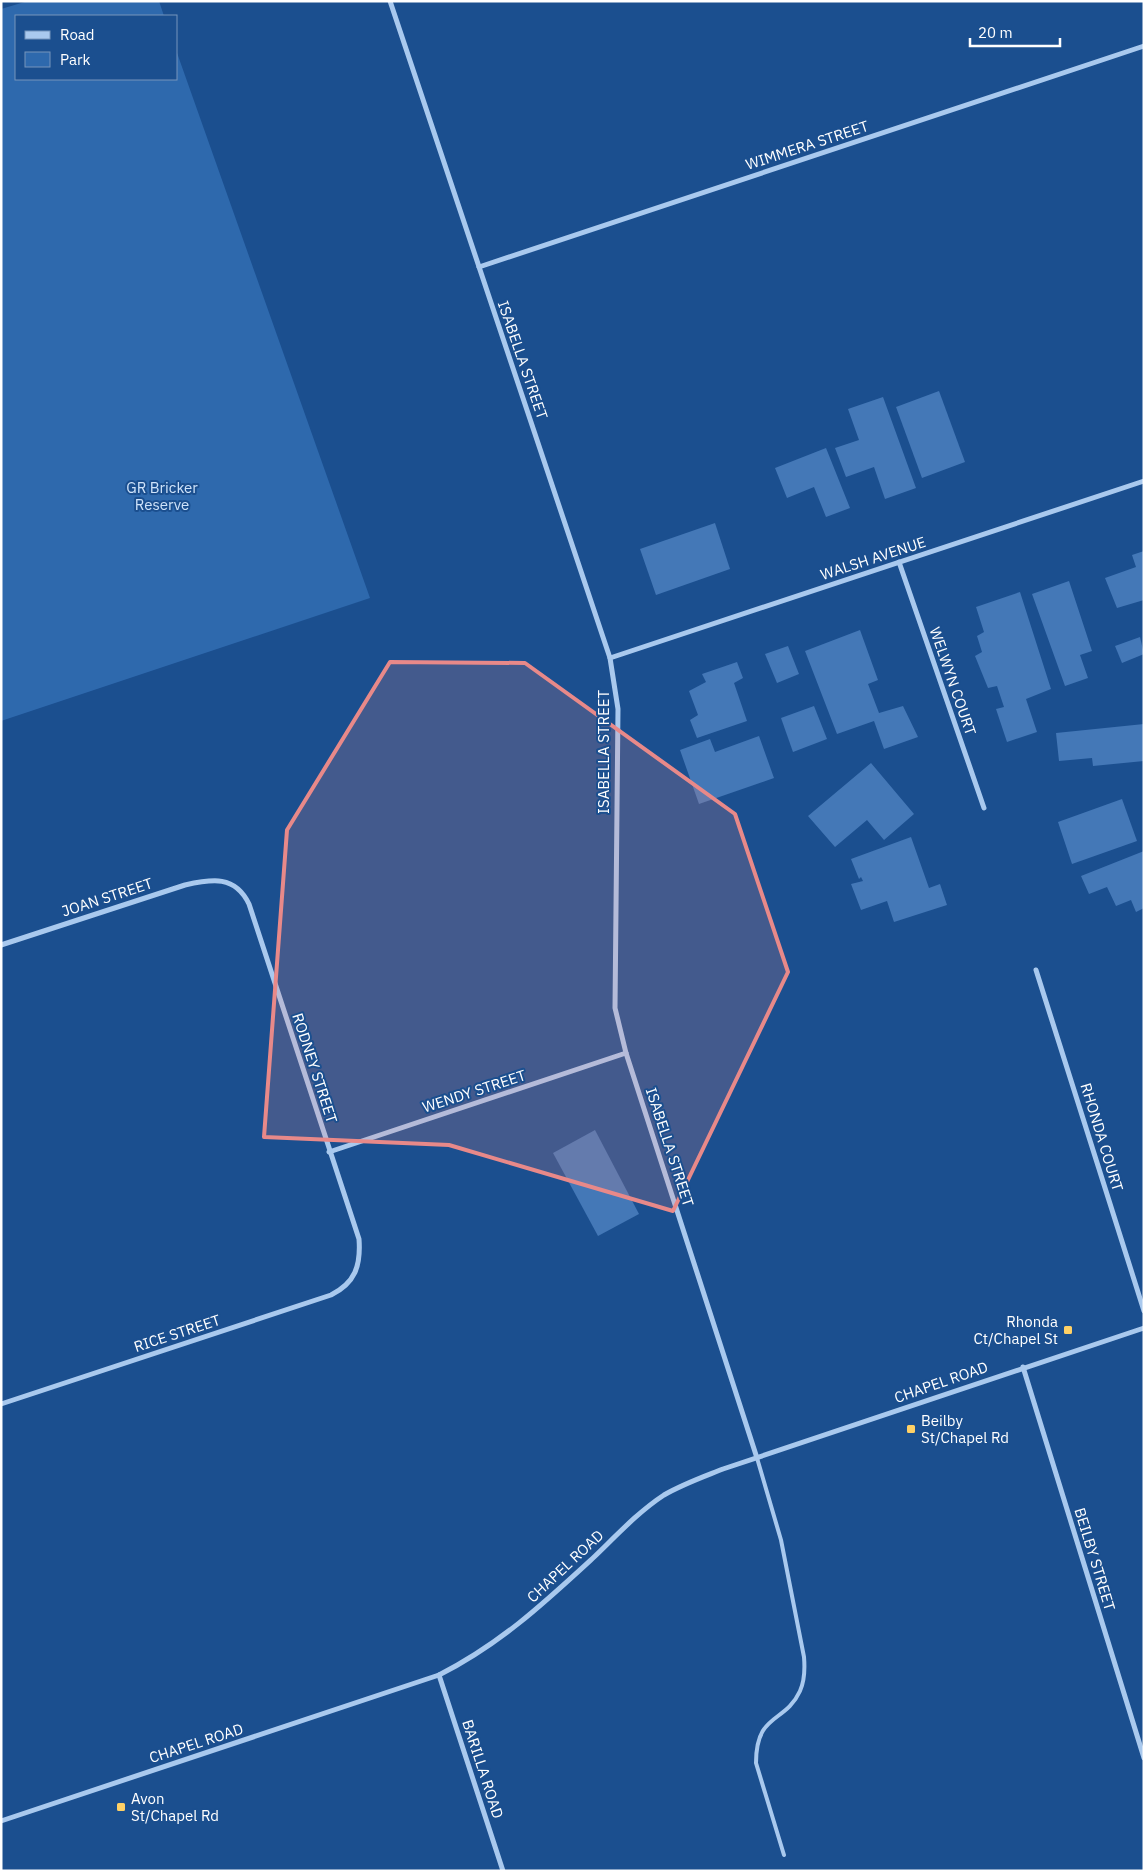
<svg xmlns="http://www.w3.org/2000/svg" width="1145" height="1872" font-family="'IBM Plex Sans',sans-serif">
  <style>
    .green { fill: #2e69ad }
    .building { fill: #4478b7 }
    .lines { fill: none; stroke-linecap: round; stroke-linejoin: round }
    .lane { stroke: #a9c9ee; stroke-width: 4 }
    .street { stroke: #a9c9ee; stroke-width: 5 }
    .marked { fill: #e88989; fill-opacity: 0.2; stroke: #e88989; stroke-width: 4; stroke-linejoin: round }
    .poi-dot { fill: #ffd166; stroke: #1b4f8f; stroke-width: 2 }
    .labels { text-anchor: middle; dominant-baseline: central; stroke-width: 4; stroke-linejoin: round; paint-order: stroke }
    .street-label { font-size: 15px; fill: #fff; stroke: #1b4f8f }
    .park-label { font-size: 15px; fill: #cfe3fa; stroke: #1b4f8f }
    .poi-label { font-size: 15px; fill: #fff; stroke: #1b4f8f; text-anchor: start }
  </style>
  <rect width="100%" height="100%" fill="#1b4f8f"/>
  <polygon class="green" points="28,1 159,1 164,16 16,16 16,79 176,79 176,50 370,598 1,721 1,9"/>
  <g class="building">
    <polygon points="939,391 965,462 922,478 896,407"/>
    <polygon points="883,397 916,488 885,499 874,467 846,477 835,448 859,440 848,409"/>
    <polygon points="826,448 850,508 826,517 814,487 787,498 775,468"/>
    <polygon points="715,523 730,569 656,595 640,549"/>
    <polygon points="1144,551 1144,600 1117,608 1105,578 1136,567 1132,555"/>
    <polygon points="1069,581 1092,651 1080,655 1088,678 1065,686 1032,594"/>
    <polygon points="1020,592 1051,689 1026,699 1037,732 1007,742 996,709 1004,707 997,686 988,688 975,656 982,652 977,636 984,632 976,607"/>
    <polygon points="860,630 878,680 868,684 879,713 903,706 918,737 884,749 874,721 837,734 805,651"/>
    <polygon points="1140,637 1144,654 1122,663 1115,646"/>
    <polygon points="788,646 799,674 777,683 765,654"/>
    <polygon points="737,662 743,678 734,683 747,721 697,738 690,720 698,715 689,691 706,682 702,674"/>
    <polygon points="814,706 827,739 793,752 781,718"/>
    <polygon points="1144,724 1144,761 1093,766 1092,758 1059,761 1056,733"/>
    <polygon points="759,736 774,778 699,804 680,750 710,739 715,752"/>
    <polygon points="871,763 914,814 884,840 867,820 835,847 808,816"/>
    <polygon points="1122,799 1137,841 1072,864 1058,822"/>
    <polygon points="911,837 929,888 940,884 947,905 894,922 887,901 861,910 851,884 863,881 861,877 859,879 851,859"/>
    <polygon points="1144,851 1144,908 1136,912 1131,900 1116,906 1107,887 1089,894 1081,876"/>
    <polygon points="595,1130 639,1214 598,1236 553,1153"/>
  </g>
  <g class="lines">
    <path class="lane" d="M757,1458L781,1540L804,1657C805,1669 805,1680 800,1691C785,1724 756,1712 756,1763L784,1855"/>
    <g class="street">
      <polyline points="390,1 610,658 618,709 615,1008 626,1053 757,1458"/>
      <polyline points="479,267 1144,46"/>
      <polyline points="899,562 984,808"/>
      <polyline points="610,658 1144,481"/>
      <path d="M1,945L185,885C212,879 235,875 249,904L359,1239C361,1266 355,1283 331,1295L1,1404"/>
      <polyline points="1036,970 1144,1311"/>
      <polyline points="329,1152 626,1053"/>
      <polyline points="1023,1367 1144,1758"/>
      <polyline points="439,1675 503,1871"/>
      <path d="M1,1821L439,1675C500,1644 543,1604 593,1558C616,1536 638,1512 664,1495C683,1484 703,1477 723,1469L1144,1328"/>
    </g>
  </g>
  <path class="marked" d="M390,662L525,663L735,814L788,972L673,1211L449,1145L264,1137L287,830Z"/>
  <g class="poi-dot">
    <rect x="1063" y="1325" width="10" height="10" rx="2.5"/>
    <rect x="906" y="1424" width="10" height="10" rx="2.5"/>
    <rect x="116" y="1802" width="10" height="10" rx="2.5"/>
  </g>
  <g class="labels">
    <g class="street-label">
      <text transform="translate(807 145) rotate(-18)">WIMMERA STREET</text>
      <text transform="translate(523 360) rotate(71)">ISABELLA STREET</text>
      <text transform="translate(873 558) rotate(-18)">WALSH AVENUE</text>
      <text transform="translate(953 681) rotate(71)">WELWYN COURT</text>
      <text transform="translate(603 752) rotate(-90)">ISABELLA STREET</text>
      <text transform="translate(107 897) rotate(-18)">JOAN STREET</text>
      <text transform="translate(315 1068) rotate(72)">RODNEY STREET</text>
      <text transform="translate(474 1091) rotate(-18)">WENDY STREET</text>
      <text transform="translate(1102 1137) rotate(73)">RHONDA COURT</text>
      <text transform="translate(670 1147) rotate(72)">ISABELLA STREET</text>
      <text transform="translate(177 1333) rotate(-18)">RICE STREET</text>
      <text transform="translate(941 1382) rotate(-19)">CHAPEL ROAD</text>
      <text transform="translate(1095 1559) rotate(73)">BEILBY STREET</text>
      <text transform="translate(565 1566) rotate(-43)">CHAPEL ROAD</text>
      <text transform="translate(196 1743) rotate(-18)">CHAPEL ROAD</text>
      <text transform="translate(483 1769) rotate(72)">BARILLA ROAD</text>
    </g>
    <g class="park-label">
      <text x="162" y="487">GR Bricker<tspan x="162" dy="17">Reserve</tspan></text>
    </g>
    <g class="poi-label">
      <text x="1058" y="1321" text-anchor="end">Rhonda<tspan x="1058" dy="17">Ct/Chapel St</tspan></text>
      <text x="921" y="1420">Beilby<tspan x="921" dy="17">St/Chapel Rd</tspan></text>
      <text x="131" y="1798">Avon<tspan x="131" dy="17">St/Chapel Rd</tspan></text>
    </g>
  </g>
  <rect width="1145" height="1872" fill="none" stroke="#ffffff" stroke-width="5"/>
  <rect x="15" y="15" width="162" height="65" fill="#1b4f8f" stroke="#7695bc"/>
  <rect x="25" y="31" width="25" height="8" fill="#a9c9ee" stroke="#7695bc"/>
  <text x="60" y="40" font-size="15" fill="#ffffff">Road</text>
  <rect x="25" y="52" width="25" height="15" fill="#2e69ad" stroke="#7695bc"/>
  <text x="60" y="65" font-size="15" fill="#ffffff">Park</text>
  <path d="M970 38v8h90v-8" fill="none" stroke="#ffffff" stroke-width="2.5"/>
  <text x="978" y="38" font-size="15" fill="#ffffff" stroke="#1b4f8f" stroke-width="4" paint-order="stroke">20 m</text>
</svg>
